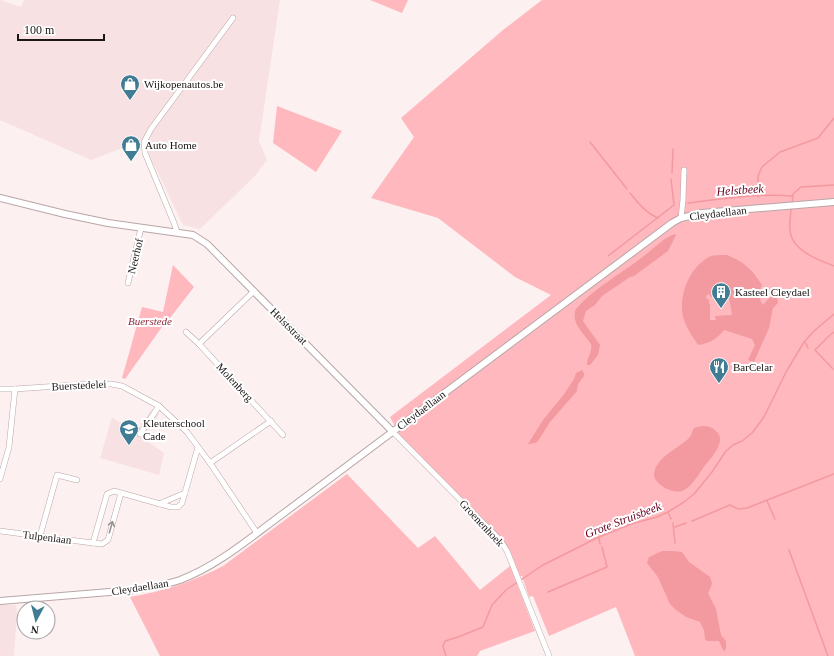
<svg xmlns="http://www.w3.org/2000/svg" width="834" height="656" font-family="'Times New Roman',serif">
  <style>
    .built { fill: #f8e1e2 }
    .green { fill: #ffb8bd }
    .water { fill: #f399a0; fill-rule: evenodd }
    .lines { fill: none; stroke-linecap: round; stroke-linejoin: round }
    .stream { stroke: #f399a0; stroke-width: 1.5 }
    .minor-casing { stroke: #b9a6a7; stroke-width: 6 }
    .tertiary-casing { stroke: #b9a6a7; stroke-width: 8 }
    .minor { stroke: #fff; stroke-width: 5 }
    .tertiary { stroke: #fff; stroke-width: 6 }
    .oneway { stroke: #999696 }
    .labels { text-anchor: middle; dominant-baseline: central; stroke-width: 4; stroke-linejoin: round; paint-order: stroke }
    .poi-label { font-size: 11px; fill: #1c1515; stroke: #fff; text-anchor: start }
    .street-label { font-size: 11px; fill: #1c1515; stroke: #fff }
    .park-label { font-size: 11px; font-style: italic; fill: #8f273a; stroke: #fff }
    .water-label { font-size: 12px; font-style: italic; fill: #6e0020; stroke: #fff }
  </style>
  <rect width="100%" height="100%" fill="#fdf0f1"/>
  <g class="built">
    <polygon points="0,0 21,7 24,0 280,0 259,141 267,160 255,176 200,229 183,225 148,152 138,142 91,160 0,120"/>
    <polygon points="152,409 159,414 143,438 164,453 159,475 100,458 112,417 135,433"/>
    <polygon points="0,605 16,605 17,611 14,656 0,656"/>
  </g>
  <g class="green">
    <polygon points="370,0 408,0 402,13"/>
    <polygon points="542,0 834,0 834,656 635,656 616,607 549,636 533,596 529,597 522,576 520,576 510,551 502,539 403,441 390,417 551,295 515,277 438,218 371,198 414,137 401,118 503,30"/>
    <polygon points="277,106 342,131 316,172 273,143"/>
    <polygon points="173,265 194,287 170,318 167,320 125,379 122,378 142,307 163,312"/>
    <path d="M347,474L418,548L435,536L480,590L510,566L535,631L480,651L477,656H160L130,597C164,591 192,582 223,566Z"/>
  </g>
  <g class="water">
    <path d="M675,234L676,235L668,251L634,276L630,277L602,296L595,305L586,311L583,321L600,345L598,355L590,365H587C586,359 593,352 591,344C584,334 570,322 576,309C592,290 620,274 640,259C650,252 664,237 675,234Z"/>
    <path d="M727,255C744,262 752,269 762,285C759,293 758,298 763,305L771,296L777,298L778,303L773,308L769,328L754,362L748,360L755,345L752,339L724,330C716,340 710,343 698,345C693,337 687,329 684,320C677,298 689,266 711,256C715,255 722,255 727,255ZM728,294L731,295L729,297L732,315L715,316L716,320H710V305L709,304V300L707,299L706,296L709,294L711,297L718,295V296Z"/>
    <polygon points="582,370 584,373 584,376 578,384 577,391 550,422 538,441 535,443 528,444 543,420 565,393 574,379 576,373"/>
    <path d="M702,426C708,426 712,427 716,431C728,441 710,459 703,468C698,475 691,488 682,491C673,494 656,485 654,476C654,457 680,448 690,437C692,434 692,431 694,428Z"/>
    <polygon points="662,551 674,551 682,552 689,562 710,577 712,583 711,587 708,593 716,609 721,635 726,641 726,648 725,651 723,650 719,641 707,641 705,639 704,630 700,622 686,617 676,610 670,604 658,577 647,563 649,557"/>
  </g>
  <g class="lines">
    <g class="stream">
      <polyline points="590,142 627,189"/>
      <polyline points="672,173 673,149"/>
      <path d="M630,193C638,203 646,213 658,218"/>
      <polyline points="758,197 758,176 762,167 780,152 818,138 834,118"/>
      <path d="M688,203C721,199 759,193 792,196"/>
      <polyline points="792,204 793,194 801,187 834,185"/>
      <path d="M791,208C791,215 789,223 790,230C791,250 818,260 834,266"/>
      <polyline points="608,256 674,205 671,179"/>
      <polyline points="805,342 808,348"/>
      <polyline points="833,369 815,350 830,335 834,332"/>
      <polyline points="767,501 775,519"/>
      <polyline points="668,512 671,519"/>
      <polyline points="692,521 730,505 738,509 747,508 834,474"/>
      <polyline points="673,523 675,543"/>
      <polyline points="675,527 686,523"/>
      <polyline points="599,538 600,544"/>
      <polyline points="789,550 828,656"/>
      <polyline points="548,592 607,567 602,547"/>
      <polyline points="446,656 443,646 445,641 458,637 483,627 492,605 506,590 543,565 599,537 631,524 657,517 668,512 684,502 694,494 712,472 726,451 733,445 742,441 752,433 764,417 786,372 804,342 814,331 834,314"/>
    </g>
    <g class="minor-casing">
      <g id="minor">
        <polyline points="681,218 683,200 684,170"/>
        <polyline points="177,232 174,223 145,153 144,142 151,129 233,18"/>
        <polyline points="128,283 141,228"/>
        <polyline points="186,332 199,344 254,291"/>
        <polyline points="199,344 283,435"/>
        <polyline points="0,389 15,389 88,384 111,384 122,386 159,406 187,432 210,463 257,533"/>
        <polyline points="393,432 500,540 507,551 549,656"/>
        <polyline points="140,434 159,406"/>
        <polyline points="210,463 271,421"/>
        <polyline points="0,479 9,447 15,389"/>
        <polyline points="121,493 108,540 102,544 93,543 107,494 114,491 171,507 178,507 182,503 198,447"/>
        <polyline points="159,504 185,493"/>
        <polyline points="0,531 93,543"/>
        <polyline points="40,536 57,475 77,480"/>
      </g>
    </g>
    <g class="tertiary-casing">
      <g id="tertiary">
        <polyline points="0,198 65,214 108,223 193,235 207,244 393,432"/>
        <path d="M0,601L134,590C150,587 165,585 180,580C219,565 251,537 284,513L672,223L681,218L702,213L834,202"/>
      </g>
    </g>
    <use href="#minor" class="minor"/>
    <use href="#tertiary" class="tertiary"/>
  </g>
  <defs><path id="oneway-shaft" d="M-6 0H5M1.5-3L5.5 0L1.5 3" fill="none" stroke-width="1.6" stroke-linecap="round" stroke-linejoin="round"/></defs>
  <use class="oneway" href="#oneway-shaft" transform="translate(111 527) rotate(-74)"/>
  <defs>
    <g id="shop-pin" transform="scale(1)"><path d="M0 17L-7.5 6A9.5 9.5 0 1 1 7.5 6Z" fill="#407d94" stroke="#fff"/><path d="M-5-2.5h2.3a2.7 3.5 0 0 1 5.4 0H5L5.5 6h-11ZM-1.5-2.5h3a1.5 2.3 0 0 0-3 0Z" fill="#fff"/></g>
    <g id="building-pin" transform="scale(1)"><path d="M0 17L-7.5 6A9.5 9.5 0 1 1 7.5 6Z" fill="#407d94" stroke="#fff"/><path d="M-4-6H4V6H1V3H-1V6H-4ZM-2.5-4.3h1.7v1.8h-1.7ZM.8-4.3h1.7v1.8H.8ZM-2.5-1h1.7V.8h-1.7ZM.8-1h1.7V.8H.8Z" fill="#fff"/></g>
    <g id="restaurant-pin" transform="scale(1)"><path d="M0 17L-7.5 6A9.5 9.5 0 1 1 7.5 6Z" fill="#407d94" stroke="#fff"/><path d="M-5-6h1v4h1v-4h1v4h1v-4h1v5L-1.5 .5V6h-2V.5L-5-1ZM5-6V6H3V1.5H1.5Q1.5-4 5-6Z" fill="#fff"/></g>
    <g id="school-pin" transform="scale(1)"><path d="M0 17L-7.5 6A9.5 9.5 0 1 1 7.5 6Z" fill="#407d94" stroke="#fff"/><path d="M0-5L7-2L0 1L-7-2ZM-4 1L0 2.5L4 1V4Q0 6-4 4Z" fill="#fff"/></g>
  </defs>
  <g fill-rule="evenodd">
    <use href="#shop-pin" x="130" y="84"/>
    <use href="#shop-pin" x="131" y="145"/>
    <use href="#building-pin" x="721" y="292"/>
    <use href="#restaurant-pin" x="719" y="367"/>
    <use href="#school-pin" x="129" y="429"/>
  </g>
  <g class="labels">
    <g class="poi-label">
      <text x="144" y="84">Wijkopenautos.be</text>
      <text x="145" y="145">Auto Home</text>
      <text x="735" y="292">Kasteel Cleydael</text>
      <text x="733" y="367">BarCelar</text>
      <text x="143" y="423">Kleuterschool<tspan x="143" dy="13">Cade</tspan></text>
    </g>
    <g class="street-label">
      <text transform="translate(718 213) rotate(-7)">Cleydaellaan</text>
      <text transform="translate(135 256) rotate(-77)">Neerhof</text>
      <text transform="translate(289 326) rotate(45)">Helststraat</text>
      <text transform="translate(235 382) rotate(47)">Molenberg</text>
      <text transform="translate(79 385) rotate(-3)">Buerstedelei</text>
      <text transform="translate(421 410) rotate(-37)">Cleydaellaan</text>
      <text transform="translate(482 523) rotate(47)">Groenenhoek</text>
      <text transform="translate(47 537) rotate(7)">Tulpenlaan</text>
      <text transform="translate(140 587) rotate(-9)">Cleydaellaan</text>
    </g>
    <g class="park-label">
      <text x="150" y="321">Buerstede</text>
    </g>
    <g class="water-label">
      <text transform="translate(740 190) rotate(-4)">Helstbeek</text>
      <text transform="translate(623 520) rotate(-21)">Grote Struisbeek</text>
    </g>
  </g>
  <g transform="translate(36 620) rotate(187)"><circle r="19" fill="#ffffff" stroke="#a4a1a1"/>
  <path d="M0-3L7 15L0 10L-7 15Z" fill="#407d94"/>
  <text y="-6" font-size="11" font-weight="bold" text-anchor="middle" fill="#1c1515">N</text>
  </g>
  <path d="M18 34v6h86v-6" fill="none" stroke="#1c1515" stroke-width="2"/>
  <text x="24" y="34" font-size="12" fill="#1c1515" stroke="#ffffff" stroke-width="3" paint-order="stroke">100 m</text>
</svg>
